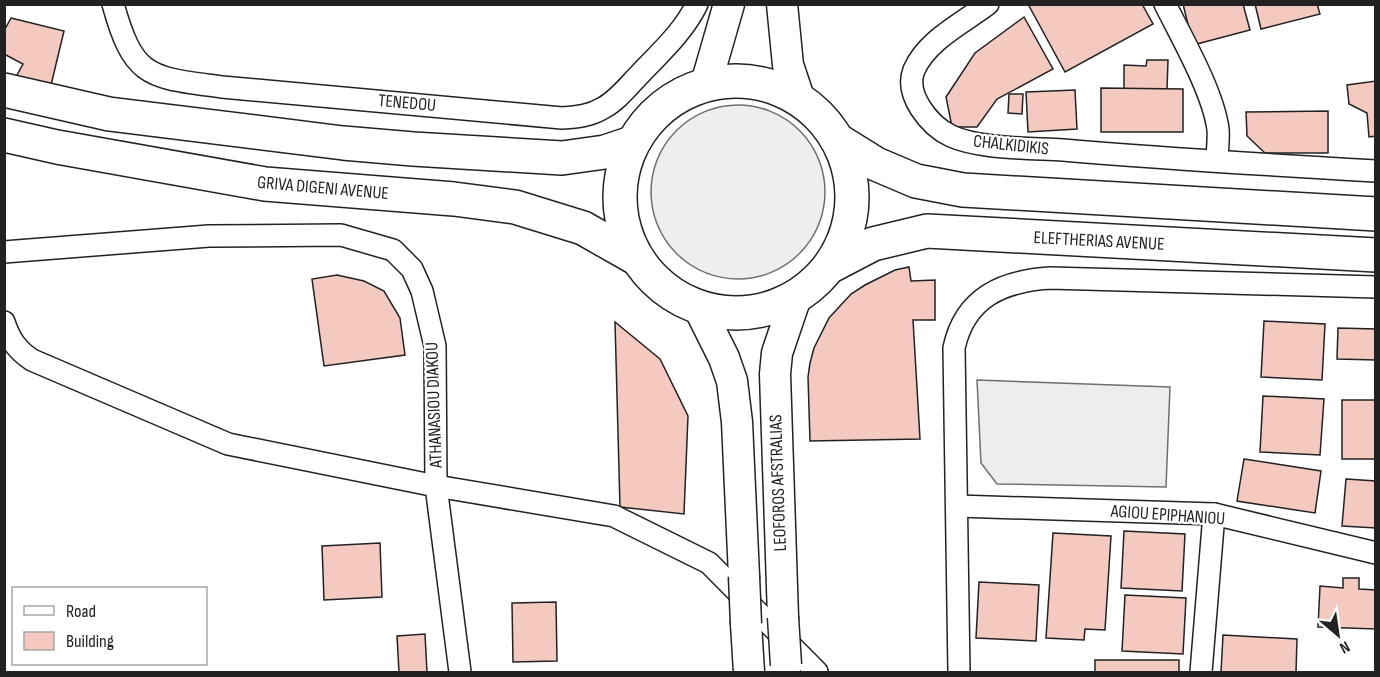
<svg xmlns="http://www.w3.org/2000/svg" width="1380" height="677" font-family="'Sofia Sans Condensed',sans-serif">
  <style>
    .green { fill: #eee; stroke: #6f6f6f; stroke-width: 1.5 }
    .parking { fill: #ededed; stroke: #6f6f6f; stroke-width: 1.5 }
    .building { fill: #f3c9c0; stroke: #222; stroke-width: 1.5 }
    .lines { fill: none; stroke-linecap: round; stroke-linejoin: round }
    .street-casing { stroke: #222; stroke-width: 24 }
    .secondary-casing { stroke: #222; stroke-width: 33 }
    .highway-casing { stroke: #222; stroke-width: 36 }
    .street { stroke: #fff; stroke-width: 21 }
    .secondary { stroke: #fff; stroke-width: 30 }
    .highway { stroke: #fff; stroke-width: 33 }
    .secondary-bridge-casing { stroke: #222; stroke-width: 33; stroke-linecap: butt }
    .secondary-bridge { stroke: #fff; stroke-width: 30 }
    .labels { text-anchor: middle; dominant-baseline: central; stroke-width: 4.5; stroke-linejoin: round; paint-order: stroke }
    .street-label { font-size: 18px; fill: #222; stroke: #fff }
  </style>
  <rect width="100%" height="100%" fill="#fff"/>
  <circle class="green" cx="738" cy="192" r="87"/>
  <polygon class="parking" points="977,380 1170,387 1166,487 997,484 981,463"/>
  <g class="building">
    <polygon points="1028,4 1142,4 1153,24 1065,72"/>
    <polygon points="1183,4 1243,4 1250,30 1193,45"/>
    <polygon points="1255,4 1317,4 1320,14 1261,29"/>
    <polygon points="1024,17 1053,69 997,99 977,127 952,127 946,97 975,53"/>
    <polygon points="11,18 64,31 51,85 16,77 23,64 4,54 4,31"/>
    <polygon points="1147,60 1168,60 1167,90 1124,89 1124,65 1146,66"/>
    <polygon points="1376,81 1376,136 1369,137 1367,113 1349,104 1347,85"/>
    <polygon points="1101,88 1183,89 1183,132 1101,132"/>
    <polygon points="1075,90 1077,129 1028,132 1026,92"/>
    <polygon points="1009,94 1023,94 1022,114 1008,113"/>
    <polygon points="1328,111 1328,153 1265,153 1247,136 1246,112"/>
    <polygon points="909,267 911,281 935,280 935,320 913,320 920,439 810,441 808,377 810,363 814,348 829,318 851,294 865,285 895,270"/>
    <polygon points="337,275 364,281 384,291 400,318 405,355 324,366 312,279"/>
    <polygon points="1264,321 1325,324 1322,380 1261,377"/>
    <polygon points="615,322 660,359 688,416 684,514 620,507"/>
    <polygon points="1338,328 1376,329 1376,360 1337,359"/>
    <polygon points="1263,396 1324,399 1320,455 1260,452"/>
    <rect x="1342" y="400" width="34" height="59"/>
    <polygon points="1244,459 1321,471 1315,513 1237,501"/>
    <polygon points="1346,479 1376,481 1376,528 1342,526"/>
    <polygon points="1124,531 1185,534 1182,591 1121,588"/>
    <polygon points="1053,533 1111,536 1105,630 1085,629 1084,640 1046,638"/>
    <polygon points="380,543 382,597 324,600 322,546"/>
    <polygon points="1343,578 1359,578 1359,589 1376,590 1376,629 1318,627 1320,586 1343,588"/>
    <polygon points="979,582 1039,585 1036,641 976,638"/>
    <polygon points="1125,595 1186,598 1183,654 1122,651"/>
    <polygon points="556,602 557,661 513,662 512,603"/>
    <polygon points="425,634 427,672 399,672 397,636"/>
    <polygon points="1223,635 1297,639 1296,672 1221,672"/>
    <rect x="1095" y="660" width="84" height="12"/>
  </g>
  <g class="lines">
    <g class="street-casing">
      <g id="street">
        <path d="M113,4C134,80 150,77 222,87L562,118C577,117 590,116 603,108C618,100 629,85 641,73C661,52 684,31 697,4"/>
        <path d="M988,4C963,23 927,40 914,70C904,95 930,126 951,136C979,149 1031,148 1063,150C1167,159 1271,165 1376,171"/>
        <path d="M1165,4C1182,38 1213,92 1218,129C1219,139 1217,151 1217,161"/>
        <polyline points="4,252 209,236 341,235 393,250 412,269 422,291 435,346 436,486 460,672"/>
        <path d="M4,322C10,340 17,350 32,360L228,444L436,486L614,516L709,563L817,672"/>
        <polyline points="957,506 1214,514 1376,553"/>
        <path d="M959,672L954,348C965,297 1003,281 1050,278L1376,287"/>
        <polyline points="1201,672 1214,514"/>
      </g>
    </g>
    <g class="secondary-casing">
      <g id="secondary">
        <polyline points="782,4 788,65 799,98"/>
        <polyline points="706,84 729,4"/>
        <polyline points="700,310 724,358 732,381 737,422 744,576"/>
        <polyline points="783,617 775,374 777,353 796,297"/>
        <polyline points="746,624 749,672"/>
      </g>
    </g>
    <g class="highway-casing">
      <g id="highway">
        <circle cx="736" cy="197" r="116"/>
        <polyline points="4,90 109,114 343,143 413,149 562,158 605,152 632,143"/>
        <polyline points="4,135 57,147 265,184 454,199 515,207 583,228 634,257"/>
        <polyline points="839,141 876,164 916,181 963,190 1376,214"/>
        <polyline points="829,267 873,244 927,231 1376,255"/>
      </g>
    </g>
    <use href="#street" class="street"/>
    <use href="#secondary" class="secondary"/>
    <use href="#highway" class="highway"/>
    <g class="secondary-bridge-casing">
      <g id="secondary-bridge">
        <polyline points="744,576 746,624"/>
        <polyline points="783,617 786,665"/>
      </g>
    </g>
    <use href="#secondary-bridge" class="secondary-bridge"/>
  </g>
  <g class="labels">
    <g class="street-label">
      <text transform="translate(407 103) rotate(5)">TENEDOU</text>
      <text transform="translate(1011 145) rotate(6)">CHALKIDIKIS</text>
      <text transform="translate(323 188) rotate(5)">GRIVA DIGENI AVENUE</text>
      <text transform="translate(1099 241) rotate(3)">ELEFTHERIAS AVENUE</text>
      <text transform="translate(434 405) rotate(-92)">ATHANASIOU DIAKOU</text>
      <text transform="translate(778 483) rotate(-92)">LEOFOROS AFSTRALIAS</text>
      <text transform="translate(1168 515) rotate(4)">AGIOU EPIPHANIOU</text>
    </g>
  </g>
  <rect width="1380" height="677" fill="none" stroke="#222222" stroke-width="12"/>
  <rect x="12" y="587" width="195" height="78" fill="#ffffff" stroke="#a7a7a7" stroke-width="1.5"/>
  <rect x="24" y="606" width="30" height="9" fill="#ffffff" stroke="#a7a7a7" stroke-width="1.5"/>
  <text x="66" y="617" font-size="18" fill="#222222">Road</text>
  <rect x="24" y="632" width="30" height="18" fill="#f3c9c0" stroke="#a7a7a7" stroke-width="1.5"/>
  <text x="66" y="647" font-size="18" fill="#222222">Building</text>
  <g transform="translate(1338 635) rotate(151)" stroke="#ffffff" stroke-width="4.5" paint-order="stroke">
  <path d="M0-4.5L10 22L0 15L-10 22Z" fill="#222222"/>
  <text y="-9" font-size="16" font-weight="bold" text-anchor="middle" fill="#222222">N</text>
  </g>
</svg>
